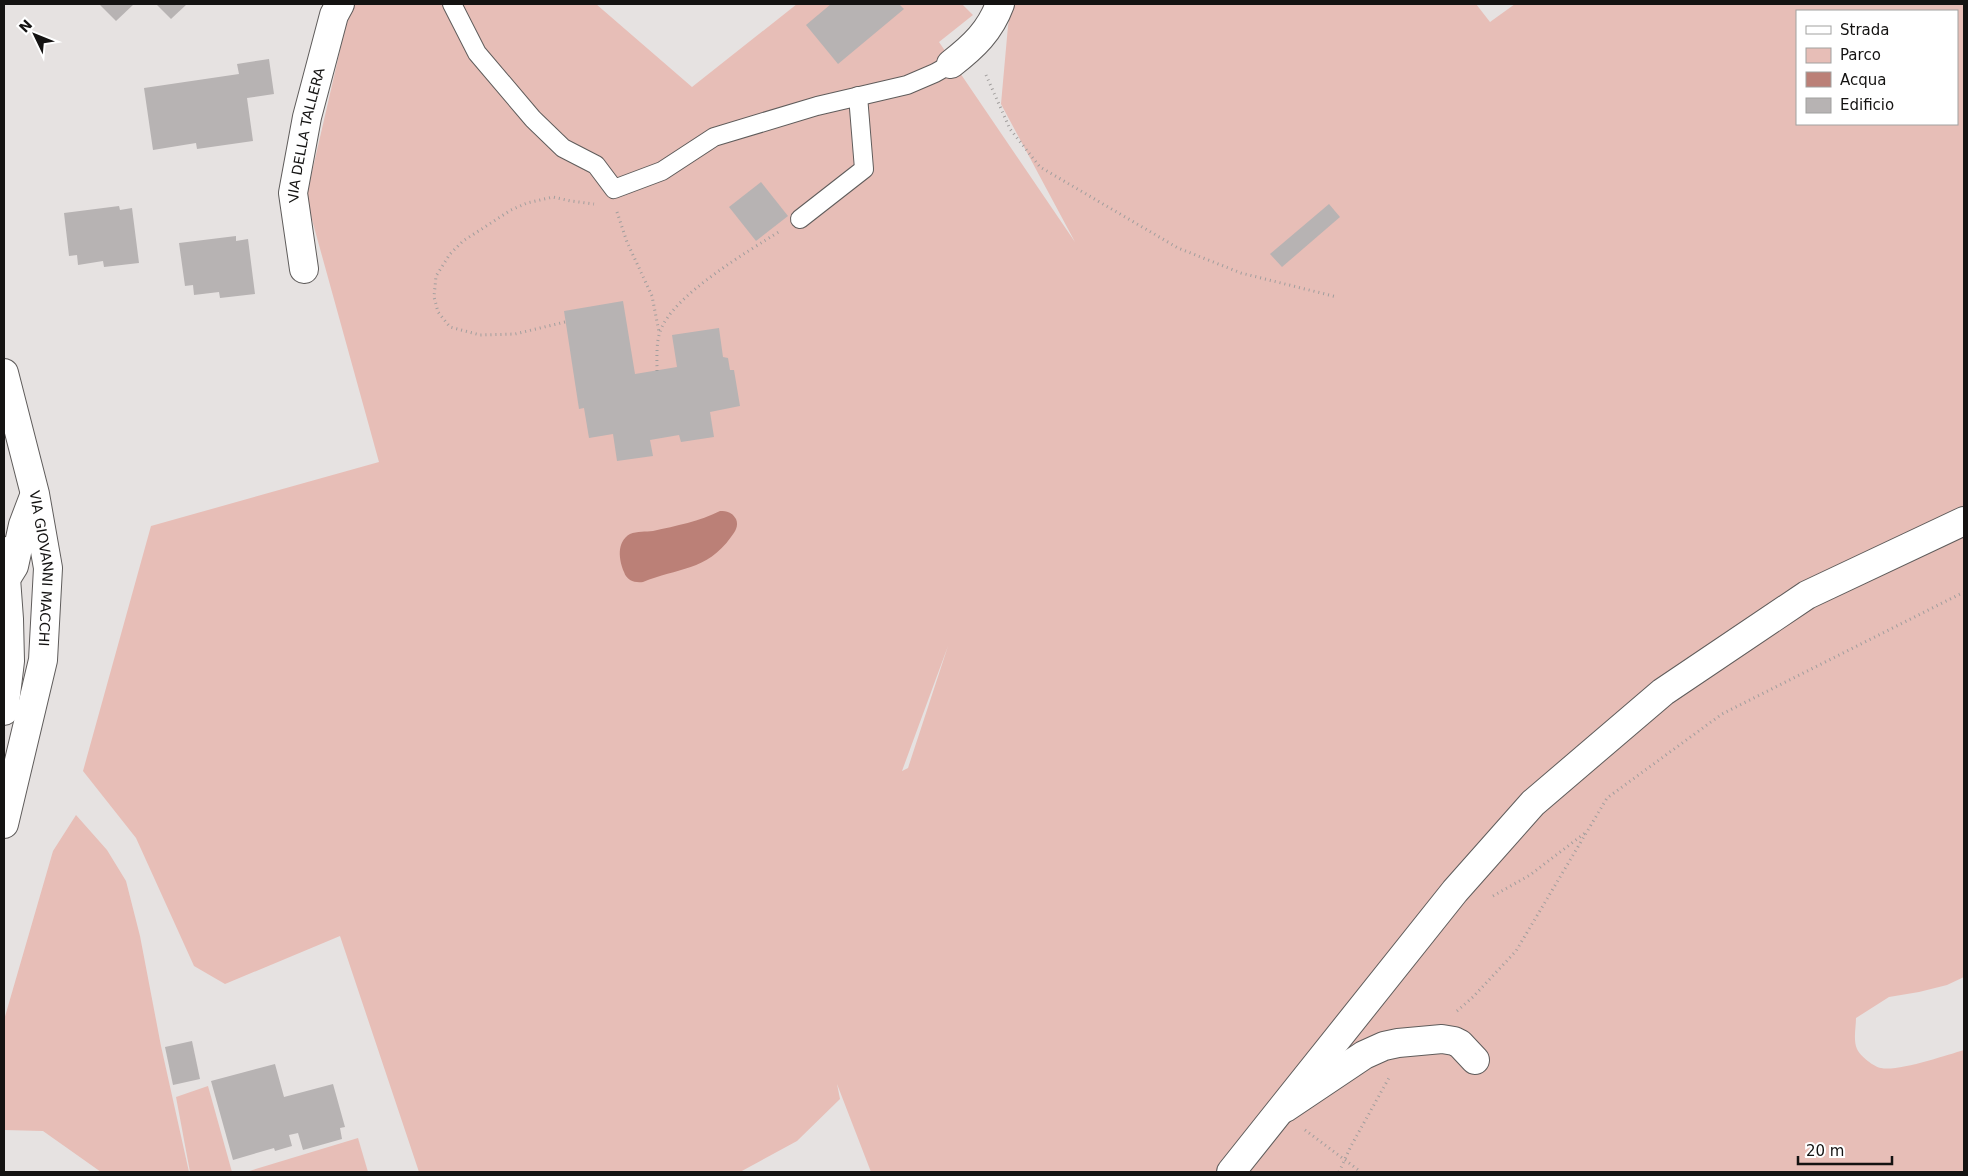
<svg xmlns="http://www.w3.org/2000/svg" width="1968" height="1176" font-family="'DejaVu Sans',sans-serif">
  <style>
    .green { fill: #e7beb7; fill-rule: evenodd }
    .water { fill: #bb8077 }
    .building { fill: #b7b3b3 }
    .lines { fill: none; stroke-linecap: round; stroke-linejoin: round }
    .service-casing { stroke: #5f5c5b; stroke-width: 20 }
    .minor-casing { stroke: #5f5c5b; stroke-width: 30 }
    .tertiary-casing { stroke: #5f5c5b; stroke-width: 30 }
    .primary-casing { stroke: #5f5c5b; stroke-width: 30 }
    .path { stroke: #a19e9d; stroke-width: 3; stroke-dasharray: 1 4; stroke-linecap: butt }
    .service { stroke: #fff; stroke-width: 18 }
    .minor { stroke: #fff; stroke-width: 28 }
    .tertiary { stroke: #fff; stroke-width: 28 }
    .primary { stroke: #fff; stroke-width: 28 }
    .labels { text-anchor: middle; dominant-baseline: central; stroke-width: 4.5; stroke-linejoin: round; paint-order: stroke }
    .street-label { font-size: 14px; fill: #141312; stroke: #fff }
  </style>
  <rect width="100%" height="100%" fill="#e6e2e1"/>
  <g class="green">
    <path d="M354,4H596L692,87L797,4H962L973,15L939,42L1075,242L1001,104L1008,26L1012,4H1476L1490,22L1515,4H1964V977L1947,985L1919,992L1889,997L1856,1018C1856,1027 1853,1040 1857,1049C1860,1056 1874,1067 1881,1068C1897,1072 1947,1055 1964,1050V1172H871L837,1084L840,1099L797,1141L740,1172H419L340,936L225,984L194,966L136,838L83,771L151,526L379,462L306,198L347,20ZM1797,11H1957V124H1797ZM948,646L908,768L902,771Z"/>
    <polygon points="76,815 107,850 126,881 140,936 161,1046 189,1172 101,1172 43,1131 4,1130 4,1020 53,851"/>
    <polygon points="208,1086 232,1172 190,1172 176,1097"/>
    <polygon points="358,1138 368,1172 246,1172"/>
  </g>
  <path class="water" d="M720,511C727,511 732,512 736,519C739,526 735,532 731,537C707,571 677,568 643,582C635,583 627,581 624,572C619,560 616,542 630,534C637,531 646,532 653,531C676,526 700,521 720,511Z"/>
  <g class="building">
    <polygon points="99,4 134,4 116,21"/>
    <polygon points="156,4 187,4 171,19"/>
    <polygon points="831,4 899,4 904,9 838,64 806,25"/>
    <polygon points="269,59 274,94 247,98 253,141 197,149 196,143 153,150 144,88 239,74 237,64"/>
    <polygon points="761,182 788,216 756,241 729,207"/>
    <polygon points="1329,204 1340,217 1282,267 1270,254"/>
    <polygon points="119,206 120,210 132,208 139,263 104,267 103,261 78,265 77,255 69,256 64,213"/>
    <polygon points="236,236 236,241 248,239 255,294 220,298 219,292 194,295 193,285 185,286 179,243"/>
    <polygon points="623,301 635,374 677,367 672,335 719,328 723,357 728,358 730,370 734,370 740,406 710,412 714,437 681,442 679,435 650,440 653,456 617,461 613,434 589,438 584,408 579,409 564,311"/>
    <polygon points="192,1041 200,1079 173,1085 165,1047"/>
    <polygon points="275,1064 284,1097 333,1084 345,1127 340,1128 342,1139 303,1150 298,1133 289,1135 292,1146 275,1151 274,1148 233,1160 211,1081"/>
  </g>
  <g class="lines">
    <g class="service-casing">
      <g id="service">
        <polyline points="452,4 477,53 533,119 563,148 596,165 614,189 662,171 714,137 817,106 907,85 935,73 951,64"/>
        <polyline points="800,219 864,169 858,96"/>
      </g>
    </g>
    <g class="minor-casing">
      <g id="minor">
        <path d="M951,64C974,46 990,31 1000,4"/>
        <path id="s1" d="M304,269L293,193L307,117L334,15L340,4"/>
        <polyline points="1285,1108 1364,1055 1384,1046 1398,1043 1442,1039 1454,1041 1460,1044 1475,1060"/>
      </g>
    </g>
    <g class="tertiary-casing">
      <g id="tertiary">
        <path id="s2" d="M4,373L35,494L48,568L43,660L4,824"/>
        <polyline points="4,551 9,619 10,661 4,711"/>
        <polyline points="9,574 14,566 23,525 34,496"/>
      </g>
    </g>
    <g class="primary-casing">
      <polyline id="primary" points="1231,1172 1455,891 1533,803 1663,692 1807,595 1964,521"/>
    </g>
    <g class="path">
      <polyline points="986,75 1010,129 1040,167 1178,248 1241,273 1337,297"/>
      <polyline points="617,212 627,242 652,296 659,332"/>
      <polyline points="565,322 515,334 480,335 450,327 438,312 434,297 436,276 450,254 463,241 511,210 527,203 553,197 571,201 594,204"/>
      <path d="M657,371C657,359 656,343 660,332C671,296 749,251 780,231"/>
      <polyline points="1493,896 1530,875 1585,833"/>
      <polyline points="1457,1011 1473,997 1516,951 1607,798 1722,714 1964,592"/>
      <polyline points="1305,1130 1361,1172"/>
      <polyline points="1339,1172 1351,1146 1390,1076"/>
    </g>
    <use href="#service" class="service"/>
    <use href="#minor" class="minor"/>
    <use href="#tertiary" class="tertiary"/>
    <use href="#primary" class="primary"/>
  </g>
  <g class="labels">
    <g class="street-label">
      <text stroke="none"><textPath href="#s1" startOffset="136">VIA DELLA TALLERA</textPath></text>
      <text stroke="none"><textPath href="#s2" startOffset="200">VIA GIOVANNI MACCHI</textPath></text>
    </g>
  </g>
  <rect width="1968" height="1176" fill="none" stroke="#141312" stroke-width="10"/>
  <rect x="1796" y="10" width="162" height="115" fill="#ffffff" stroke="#a1a1a0"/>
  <rect x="1806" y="26" width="25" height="8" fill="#ffffff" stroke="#a1a1a0"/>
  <text x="1840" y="35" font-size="15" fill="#141312">Strada</text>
  <rect x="1806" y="48" width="25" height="15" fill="#e7beb7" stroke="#a1a1a0"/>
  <text x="1840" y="60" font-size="15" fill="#141312">Parco</text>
  <rect x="1806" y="72" width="25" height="15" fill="#bb8077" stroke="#a1a1a0"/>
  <text x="1840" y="85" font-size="15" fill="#141312">Acqua</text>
  <rect x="1806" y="98" width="25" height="15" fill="#b7b3b3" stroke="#a1a1a0"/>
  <text x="1840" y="110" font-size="15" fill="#141312">Edificio</text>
  <g transform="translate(35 35) rotate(313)" stroke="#ffffff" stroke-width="4" paint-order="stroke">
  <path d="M0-4L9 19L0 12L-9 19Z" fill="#141312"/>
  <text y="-8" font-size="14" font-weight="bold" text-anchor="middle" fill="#141312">N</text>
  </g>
  <path d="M1798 1156v8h94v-8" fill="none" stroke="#141312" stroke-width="2.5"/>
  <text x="1806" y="1156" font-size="15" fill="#141312" stroke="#ffffff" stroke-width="4" paint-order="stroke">20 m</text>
</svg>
